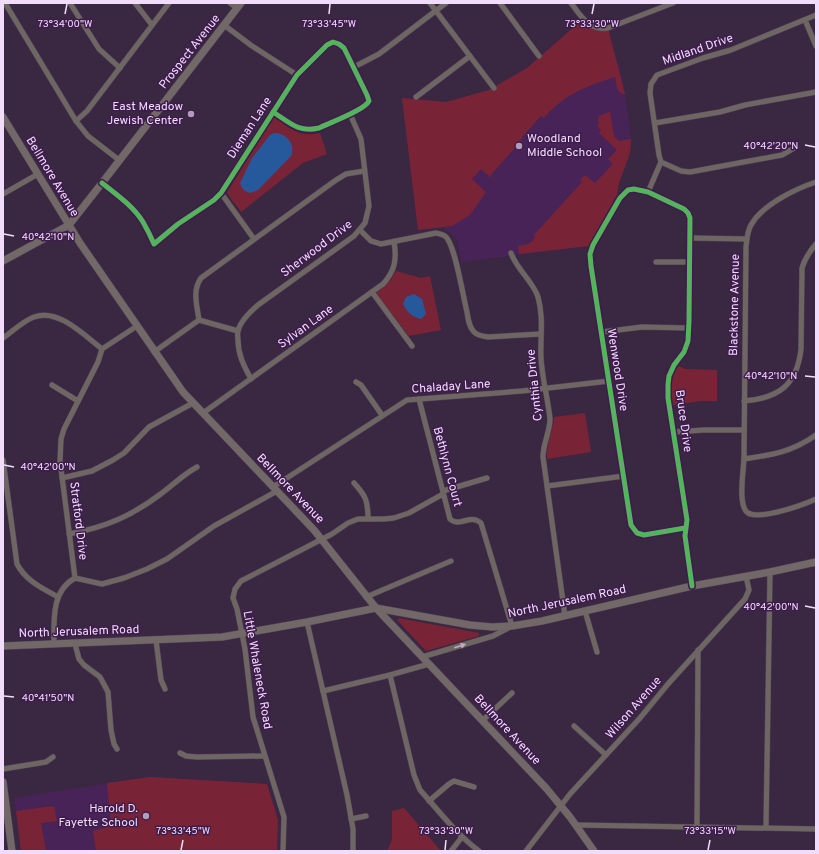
<svg xmlns="http://www.w3.org/2000/svg" width="819" height="854" font-family="Overpass,sans-serif">
  <style>
    .built { fill: #482357 }
    .green { fill: #792436 }
    .water { fill: #26599c }
    .lines { fill: none; stroke-linecap: round; stroke-linejoin: round }
    .street-casing { stroke: #534359; stroke-width: 6 }
    .secondary-casing { stroke: #534359; stroke-width: 8 }
    .street { stroke: #6e6663; stroke-width: 5 }
    .secondary { stroke: #726867; stroke-width: 7 }
    .cycleway-casing { stroke: #3f1c4d; stroke-width: 8 }
    .cycleway { stroke: #56b35d; stroke-width: 5 }
    .oneway { fill: #bdadbe }
    .ticks { fill: none; stroke: #f1ddfb; stroke-width: 1.5 }
    .poi-dot { fill: #b19dba; stroke: #3f1c4d; stroke-width: 1.5 }
    .labels { text-anchor: middle; dominant-baseline: central; stroke-width: 3; stroke-linejoin: round; paint-order: stroke }
    .street-label { font-size: 12px; fill: #f1ddfb; stroke: #3f1c4d }
    .poi-label { font-size: 12px; fill: #f1ddfb; stroke: #3f1c4d; text-anchor: end }
    .ticks-label { font-size: 10px; text-anchor: middle; fill: #f1ddfb; stroke: #3f1c4d; stroke-width: 3; stroke-linejoin: round; paint-order: stroke }
  </style>
  <rect width="100%" height="100%" fill="#3a2742"/>
  <g class="built">
    <polygon points="539,56 619,65 625,94 631,139 630,153 619,183 617,195 589,246 461,262 457,239 444,227 418,230 402,98 446,102 489,91 527,68"/>
    <polygon points="150,777 267,784 278,820 277,851 21,851 14,798"/>
  </g>
  <g class="green">
    <path d="M583,19L588,24L608,28L625,94C616,94 617,84 615,77C585,87 566,93 544,118L541,116L522,137L521,141L490,176L498,184L481,169L472,179L486,192L470,215L452,226L418,230L402,98L446,102L489,90L527,68Z"/>
    <path d="M614,110L610,112L614,136L619,141L631,139L630,153L619,183L617,195L589,246L519,254L518,246C526,245 532,244 535,237L534,235L582,182L580,180L585,175L595,183L613,164L608,159L617,150L599,133L601,130L597,126L599,124L598,120L599,116Z"/>
    <path d="M274,117C290,128 299,138 320,133L327,154L303,163L241,212C238,207 228,196 227,192Z"/>
    <polygon points="396,271 421,278 430,276 441,330 409,336 376,293 391,280"/>
    <path d="M678,366L686,369L717,370V401H701L673,405C670,389 670,380 678,366Z"/>
    <path d="M585,413L591,452L547,459C546,444 553,432 554,417Z"/>
    <polygon points="398,618 479,633 479,636 426,651 397,620 399,620"/>
    <polygon points="150,777 267,784 278,820 277,851 96,851 93,831 111,826 107,783"/>
    <polygon points="54,806 57,821 41,823 46,851 21,851 16,811"/>
    <polygon points="404,808 441,851 387,851 392,840 392,811"/>
  </g>
  <g class="water">
    <path d="M274,133C286,133 296,144 291,156L258,190L250,193C244,191 242,189 240,183L252,158L270,135Z"/>
    <path d="M414,294L422,299L426,314L421,319C412,317 407,312 403,304L406,297Z"/>
  </g>
  <g class="lines">
    <g class="street-casing">
      <g id="street">
        <polyline points="5,3 76,121 88,136 119,160"/>
        <polyline points="70,3 99,49 120,68"/>
        <polyline points="135,3 152,25"/>
        <polyline points="230,3 237,8"/>
        <polyline points="430,3 494,88"/>
        <polyline points="500,3 539,56"/>
        <path d="M571,3C581,16 589,31 608,28L673,3"/>
        <polyline points="805,20 816,46"/>
        <polyline points="224,25 252,46 297,75"/>
        <polyline points="354,67 379,54 446,3"/>
        <polyline points="416,97 470,56"/>
        <polyline points="76,121 87,111 169,3"/>
        <polyline points="655,123 720,112 745,105 816,92"/>
        <polyline points="661,162 681,171 690,172 782,155 796,147"/>
        <path d="M816,182C795,189 762,205 751,225C747,232 747,239 746,247C745,317 745,387 744,457C744,469 737,506 748,513C761,520 803,505 816,499"/>
        <path d="M102,183C117,195 133,206 143,222C147,229 151,237 154,244L178,224L214,200L221,193L297,75L327,45L333,42L339,44L344,48L367,95L369,101C365,110 329,123 319,128C298,133 289,122 273,112"/>
        <polyline points="648,192 661,162 659,155 650,93 651,84 657,75 703,58 731,50 816,15"/>
        <polyline points="221,193 254,239"/>
        <polyline points="3,194 38,174"/>
        <path d="M360,230L371,241L381,244L436,233C439,234 442,234 445,236C455,243 463,297 467,312C468,319 469,327 474,332C478,336 483,336 488,337L541,334"/>
        <polyline points="690,238 747,239"/>
        <path d="M511,253C517,270 533,281 538,297C544,318 540,338 541,358C542,378 548,399 550,419C550,432 543,443 543,457L565,616"/>
        <polyline points="656,262 689,262"/>
        <polyline points="372,292 412,346"/>
        <path d="M199,320C197,305 192,291 201,278L336,180L346,174L364,171"/>
        <polyline points="602,332 642,327 688,328"/>
        <path d="M3,338C13,331 23,321 34,317C58,308 84,335 102,349"/>
        <polyline points="154,352 199,320 238,331"/>
        <path d="M251,379C244,366 238,355 238,340C238,338 237,333 238,331C240,322 251,311 258,305L354,236L365,223L369,206L361,139L350,114"/>
        <polyline points="356,382 361,385 382,415"/>
        <polyline points="52,385 78,401"/>
        <path d="M419,399L450,519C460,528 470,513 481,523L512,626L493,636L422,657"/>
        <path d="M744,401C779,398 797,385 801,349L802,268C805,258 809,252 816,244"/>
        <path d="M203,413L383,284C395,271 397,259 394,242"/>
        <polyline points="673,432 704,430 744,430"/>
        <path d="M744,459C772,455 792,452 816,435"/>
        <path d="M3,460L17,564C26,581 42,588 58,597"/>
        <polyline points="62,478 92,471 113,460 124,453 149,427 193,403"/>
        <path d="M354,483C366,496 368,501 368,519"/>
        <polyline points="547,486 624,476"/>
        <polyline points="273,487 407,400 522,391 609,381"/>
        <polyline points="443,491 487,478"/>
        <polyline points="685,528 644,535 637,533 631,525 591,266 590,254 593,245 620,198 628,190 634,189 648,192 684,209 688,213 690,218 689,321 688,341 684,352 674,365 669,376 668,384 668,398 687,520 685,536 692,586"/>
        <path d="M69,534C106,527 132,516 162,493C174,484 184,474 197,467"/>
        <polyline points="75,578 60,461 61,439 64,429 98,362 102,349 137,326"/>
        <polyline points="75,578 102,584 124,578 147,569 167,559 214,526 277,491"/>
        <polyline points="366,597 451,561"/>
        <polyline points="585,611 597,652"/>
        <polyline points="307,622 347,795 353,829 353,851"/>
        <polyline points="156,640 161,680 165,689"/>
        <path d="M54,644C54,621 51,591 75,578"/>
        <polyline points="75,644 79,659 84,665 100,677 108,692 111,730 114,744 117,749"/>
        <path d="M390,675L414,775L420,790C439,811 456,834 479,851"/>
        <polyline points="323,691 390,675 429,664"/>
        <polyline points="483,720 512,693"/>
        <polyline points="574,726 606,755"/>
        <polyline points="180,753 186,756 197,757 264,756"/>
        <polyline points="3,769 46,762 53,757"/>
        <polyline points="429,801 449,784 454,781 474,787"/>
        <polyline points="351,819 366,816"/>
        <polyline points="576,825 816,829"/>
        <polyline points="697,827 698,650"/>
        <polyline points="766,828 770,572"/>
        <polyline points="283,851 284,817 253,717 245,649 237,609 233,598 235,589 241,581 332,534 348,523 358,519 384,519 394,518 409,513 443,494"/>
        <polyline points="451,851 462,837"/>
        <polyline points="526,851 570,794 640,718 668,684 745,599 749,590 746,576"/>
      </g>
    </g>
    <g class="secondary-casing">
      <g id="secondary">
        <polyline points="3,117 80,243 183,392 314,530 376,608 546,788 570,817 594,851"/>
        <polyline points="3,261 69,225 102,183 241,3"/>
        <polyline points="3,646 222,637 307,622 376,608 470,625 492,627 512,626 542,621 692,586 770,572 816,562"/>
        <polyline points="3,782 12,851"/>
      </g>
    </g>
    <use href="#street" class="street"/>
    <use href="#secondary" class="secondary"/>
    <g class="cycleway-casing">
      <g id="cycleway">
        <path d="M102,183C117,195 133,206 143,222C147,229 151,237 154,244L178,224L214,200L221,193L297,75L327,45L333,42L339,44L344,48L367,95L369,101C365,110 329,123 319,128C298,133 289,122 273,112"/>
        <polyline points="685,528 644,535 637,533 631,525 591,266 590,254 593,245 620,198 628,190 634,189 648,192 684,209 688,213 690,218 689,321 688,341 684,352 674,365 669,376 668,384 668,398 687,520 685,536 692,586"/>
      </g>
    </g>
    <use href="#cycleway" class="cycleway"/>
  </g>
  <defs><path id="oneway-solid" d="M-6-.8H1V-3.2L6.5 0L1 3.2V.8H-6Z"/></defs>
  <use class="oneway" href="#oneway-solid" transform="translate(460 646) rotate(-17)"/>
  <path class="ticks" d="M65,14L67,4M329,14L330,4M592,14L594,4M805,145L815,147M4,234L14,236M805,376L815,377M4,465L14,467M805,606L815,608M4,696L14,697M181,850L183,840M445,850L446,840M708,850L710,840"/>
  <g class="poi-dot">
    <circle cx="191" cy="114" r="4"/>
    <circle cx="519" cy="146" r="4"/>
    <circle cx="146" cy="816" r="4"/>
  </g>
  <g class="labels">
    <g class="street-label">
      <text transform="translate(698 50) rotate(-19)">Midland Drive</text>
      <text transform="translate(190 52) rotate(-52)">Prospect Avenue</text>
      <text transform="translate(250 128) rotate(-57)">Dieman Lane</text>
      <text transform="translate(52 177) rotate(59)">Bellmore Avenue</text>
      <text transform="translate(317 249) rotate(-37)">Sherwood Drive</text>
      <text transform="translate(735 305) rotate(-89)">Blackstone Avenue</text>
      <text transform="translate(306 327) rotate(-36)">Sylvan Lane</text>
      <text transform="translate(617 370) rotate(81)">Wenwood Drive</text>
      <text transform="translate(535 385) rotate(-96)">Cynthia Drive</text>
      <text transform="translate(451 387) rotate(-4)">Chaladay Lane</text>
      <text transform="translate(683 421) rotate(82)">Bruce Drive</text>
      <text transform="translate(447 467) rotate(75)">Bethlynn Court</text>
      <text transform="translate(290 489) rotate(46)">Bellmore Avenue</text>
      <text transform="translate(78 521) rotate(83)">Stratford Drive</text>
      <text transform="translate(567 602) rotate(-12)">North Jerusalem Road</text>
      <text transform="translate(79 632) rotate(-2)">North Jerusalem Road</text>
      <text transform="translate(257 670) rotate(80)">Little Whaleneck Road</text>
      <text transform="translate(634 708) rotate(-49)">Wilson Avenue</text>
      <text transform="translate(507 730) rotate(47)">Bellmore Avenue</text>
    </g>
    <g class="poi-label">
      <text x="183" y="107">East Meadow<tspan x="183" dy="14">Jewish Center</tspan></text>
      <text x="527" y="139" text-anchor="start">Woodland<tspan x="527" dy="14">Middle School</tspan></text>
      <text x="138" y="809">Harold D.<tspan x="138" dy="14">Fayette School</tspan></text>
    </g>
  </g>
  <g class="ticks-label">
    <text x="329" y="27">73°33'45"W</text>
    <text x="592" y="27">73°33'30"W</text>
    <text x="65" y="27">73°34'00"W</text>
    <text x="771" y="149">40°42'20"N</text>
    <text x="48" y="240">40°42'10"N</text>
    <text x="771" y="379">40°42'10"N</text>
    <text x="48" y="470">40°42'00"N</text>
    <text x="771" y="610">40°42'00"N</text>
    <text x="48" y="701">40°41'50"N</text>
    <text x="183" y="834">73°33'45"W</text>
    <text x="446" y="834">73°33'30"W</text>
    <text x="710" y="834">73°33'15"W</text>
  </g>
  <rect width="819" height="854" fill="none" stroke="#f1ddfb" stroke-width="8"/>
</svg>
